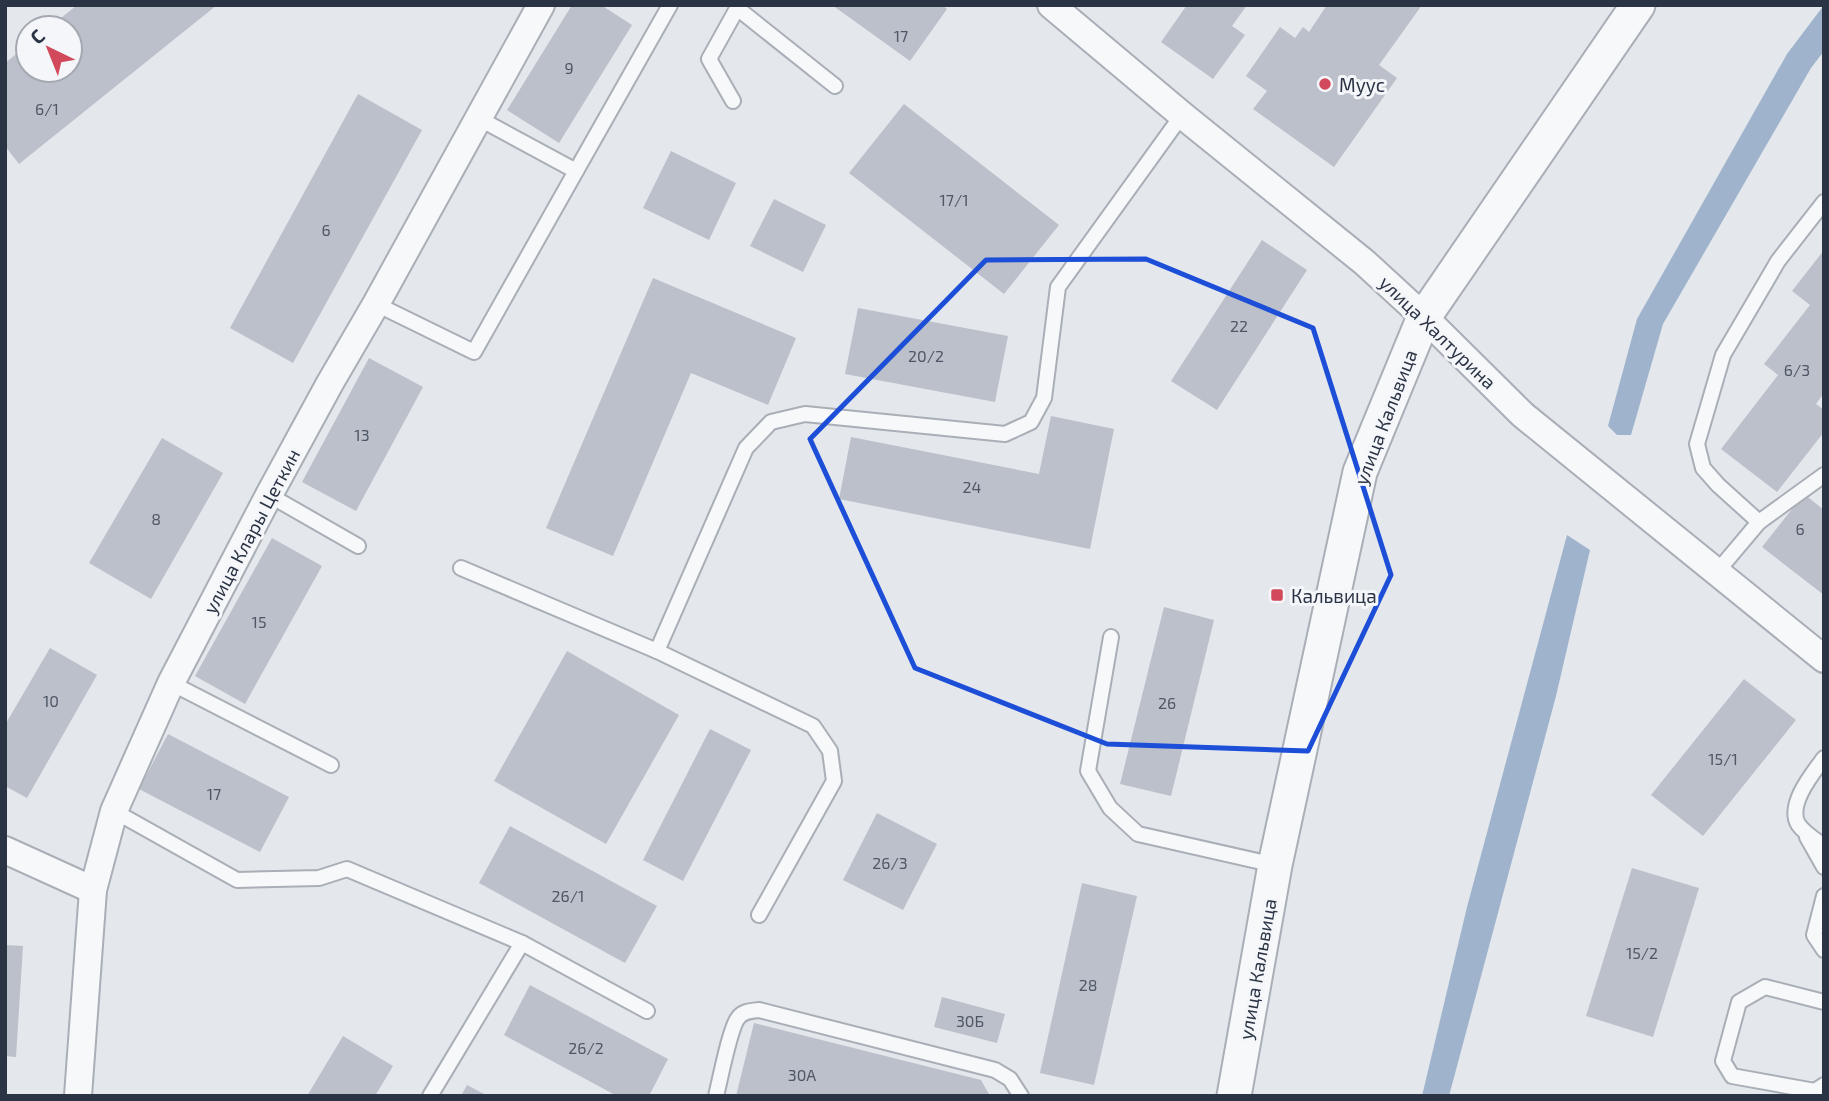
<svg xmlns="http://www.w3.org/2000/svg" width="1829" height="1101" font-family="'Exo 2',sans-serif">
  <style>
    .water { fill: #9fb4cc }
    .building { fill: #bbc0ca }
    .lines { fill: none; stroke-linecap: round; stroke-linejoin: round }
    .service-casing { stroke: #a9aeb7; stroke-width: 18 }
    .minor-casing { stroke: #a9aeb7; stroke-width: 30 }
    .tertiary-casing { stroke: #a9aeb7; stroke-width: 37 }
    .service { stroke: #f7f8fa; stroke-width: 14 }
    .minor { stroke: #f7f8fa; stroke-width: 26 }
    .tertiary { stroke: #f7f8fa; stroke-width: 33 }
    .marked { fill: none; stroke: #1d4ed8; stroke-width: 5; stroke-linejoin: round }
    .poi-dot { fill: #d1495b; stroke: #f4f6f9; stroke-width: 2.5 }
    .labels { text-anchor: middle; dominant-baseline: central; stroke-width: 6; stroke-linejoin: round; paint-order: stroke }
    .number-label { font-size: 16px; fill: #4f5766 }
    .poi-label { font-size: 19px; fill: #2b3445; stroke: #f4f6f9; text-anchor: start }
    .street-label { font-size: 19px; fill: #2b3445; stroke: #f4f6f9 }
  </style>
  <rect width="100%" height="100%" fill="#e4e7ec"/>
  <g class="water">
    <polygon points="1824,5 1824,51 1811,68 1663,324 1631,435 1617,435 1608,426 1637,319 1787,54"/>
    <polygon points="1567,535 1590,550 1556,696 1449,1096 1422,1096 1467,907"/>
  </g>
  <g class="building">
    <polygon points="77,5 217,5 19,164 5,146 5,63 28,45 28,70 70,70 70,28 49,28"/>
    <polygon points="572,5 601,5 632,25 559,143 507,110"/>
    <polygon points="832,5 942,5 947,9 910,61"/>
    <polygon points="1187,5 1247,5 1232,26 1245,35 1213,79 1161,42"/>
    <polygon points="1327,5 1422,5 1379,65 1397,78 1334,167 1253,109 1267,91 1246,76 1280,27 1295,38 1303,27 1309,32"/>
    <polygon points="358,94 422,130 293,363 230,328"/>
    <polygon points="904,104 1059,225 1004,294 849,173"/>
    <polygon points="671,151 736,183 709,240 643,208"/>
    <polygon points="774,199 826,225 803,272 750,246"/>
    <polygon points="1262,240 1307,270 1217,410 1171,381"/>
    <polygon points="1824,250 1824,393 1816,404 1824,410 1824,432 1777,492 1721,449 1778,375 1764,364 1810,305 1792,291"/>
    <polygon points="653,278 796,338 768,405 691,373 613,556 546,528"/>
    <polygon points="858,308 1008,336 995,402 845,374"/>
    <polygon points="369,358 423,387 356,511 302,482"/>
    <polygon points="1051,416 1114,429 1090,549 839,499 851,437 1039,474"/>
    <polygon points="162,438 223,473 151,599 89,563"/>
    <polygon points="1804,494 1824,510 1824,595 1762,547"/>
    <polygon points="272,538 322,566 245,704 195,676"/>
    <polygon points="1164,607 1214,620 1171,796 1120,784"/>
    <polygon points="50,648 97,675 27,798 5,786 5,725"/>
    <polygon points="567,651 679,715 606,844 494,781"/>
    <polygon points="1744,679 1796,720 1703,836 1651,795"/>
    <polygon points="710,729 751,750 683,881 643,860"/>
    <polygon points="168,734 289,797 260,852 139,789"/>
    <polygon points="877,813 937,844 903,910 843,880"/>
    <polygon points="510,826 657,906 625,963 479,883"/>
    <polygon points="1632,868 1699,888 1653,1037 1586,1016"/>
    <polygon points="1082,883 1137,896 1094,1085 1040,1073"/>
    <polygon points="5,945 23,946 16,1057 5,1056"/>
    <polygon points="530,985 668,1059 649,1096 617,1096 504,1035"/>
    <polygon points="942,997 1005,1014 997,1043 934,1027"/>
    <polygon points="754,1023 981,1080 990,1096 736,1096"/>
    <polygon points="343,1036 393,1066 375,1096 307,1096"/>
    <polygon points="467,1085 488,1096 461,1096"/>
  </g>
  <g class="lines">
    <g class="service-casing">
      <g id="service">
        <polyline points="737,8 835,86"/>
        <polyline points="733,101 709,59 739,5"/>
        <polyline points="478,118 576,171 670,5"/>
        <polyline points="376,304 474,352 576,171"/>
        <polyline points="269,495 358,546"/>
        <polyline points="1759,522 1824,475"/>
        <polyline points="461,568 657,651 746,448 771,422 805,414 1005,434 1031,422 1044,398 1058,287 1182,115"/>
        <polyline points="1716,573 1759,522 1718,485 1703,468 1697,444 1723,355 1778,261 1824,202"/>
        <polyline points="1111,637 1088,771 1110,808 1138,834 1275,865"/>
        <polyline points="657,651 813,726 830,751 834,781 759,915"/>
        <polyline points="171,683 331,765"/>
        <path d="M1824,758C1813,773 1787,804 1798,824C1804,833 1815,840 1824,846"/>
        <polyline points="114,811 237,880 319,878 347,869 522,943 647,1011"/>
        <polyline points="1807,837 1824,867"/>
        <polyline points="1824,896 1814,935 1824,950"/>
        <polyline points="1824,1002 1765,987 1739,1002 1723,1061 1732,1076 1815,1091 1824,1085"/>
        <polyline points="430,1096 522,943"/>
        <path d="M716,1096C720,1080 730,1028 738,1018C743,1011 751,1011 759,1010L995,1070L1010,1079L1021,1096"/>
      </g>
    </g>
    <g class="minor-casing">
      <g id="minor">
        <polyline points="1051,5 1182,115 1364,262 1424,317 1523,415 1824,659"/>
        <polyline points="5,850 93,890"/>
        <polyline points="78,1096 93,890 114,811 171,683 269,495 330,383 376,304 541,5"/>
      </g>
    </g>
    <g class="tertiary-casing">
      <polyline id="tertiary" points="1234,1096 1275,865 1360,472 1424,317 1638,5"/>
    </g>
    <use href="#service" class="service"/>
    <use href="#minor" class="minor"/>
    <use href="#tertiary" class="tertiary"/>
  </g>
  <path class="marked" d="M1146,259L1313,328L1391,575L1308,751L1107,744L915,668L810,439L986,260Z"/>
  <g class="poi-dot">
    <circle cx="1325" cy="84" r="7"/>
    <rect x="1270" y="588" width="14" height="14" rx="3.5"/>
  </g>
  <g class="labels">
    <g class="number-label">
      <text x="901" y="35">17</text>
      <text x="569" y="67">9</text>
      <text x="47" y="108">6/1</text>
      <text x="954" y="199">17/1</text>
      <text x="326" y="229">6</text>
      <text x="1239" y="325">22</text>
      <text x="926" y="355">20/2</text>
      <text x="1797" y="369">6/3</text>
      <text x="362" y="434">13</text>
      <text x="972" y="486">24</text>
      <text x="156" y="518">8</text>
      <text x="1800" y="528">6</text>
      <text x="259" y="621">15</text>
      <text x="51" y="700">10</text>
      <text x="1167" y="702">26</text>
      <text x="1723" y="758">15/1</text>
      <text x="214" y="793">17</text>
      <text x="890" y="862">26/3</text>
      <text x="568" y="895">26/1</text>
      <text x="1642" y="952">15/2</text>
      <text x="1088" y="984">28</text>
      <text x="970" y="1020">30Б</text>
      <text x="586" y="1047">26/2</text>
      <text x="802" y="1074">30А</text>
    </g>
    <g class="poi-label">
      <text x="1339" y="84">Муус</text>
      <text x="1291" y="595">Кальвица</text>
    </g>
    <g class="street-label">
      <text transform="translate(1438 332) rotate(44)">улица Халтурина</text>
      <text transform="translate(1385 417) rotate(-69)">улица Кальвица</text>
      <text transform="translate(251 531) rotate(-62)">улица Клары Цеткин</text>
      <text transform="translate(1257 969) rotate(-80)">улица Кальвица</text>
    </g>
  </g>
  <rect width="1829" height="1101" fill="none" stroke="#2b3445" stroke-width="14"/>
  <g transform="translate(49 49) rotate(317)"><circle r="33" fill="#f4f6f9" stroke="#a4a8b1" stroke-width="2"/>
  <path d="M0-5L12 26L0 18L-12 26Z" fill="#d1495b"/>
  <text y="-10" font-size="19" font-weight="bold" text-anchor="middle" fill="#2b3445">С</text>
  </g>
</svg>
